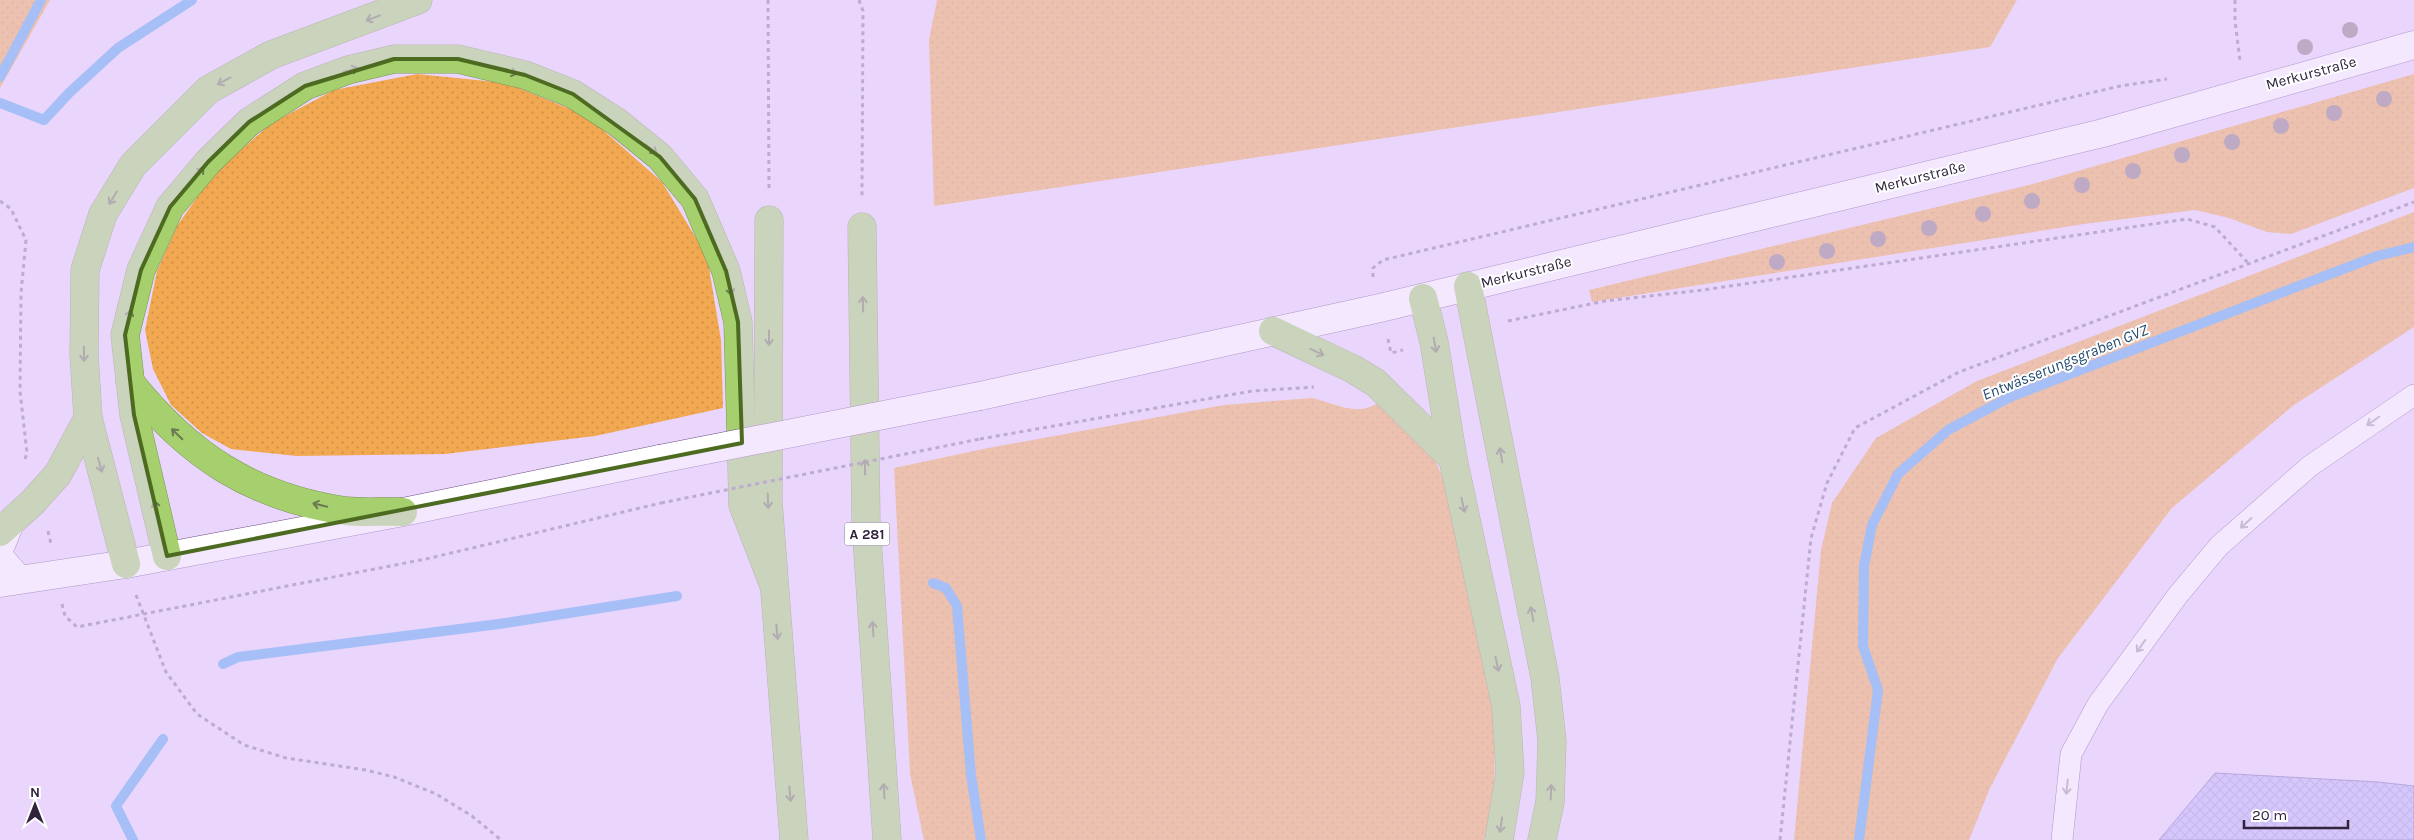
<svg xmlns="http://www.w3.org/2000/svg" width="2414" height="840" font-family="Karla,sans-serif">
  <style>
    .grass { fill: url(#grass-dots) }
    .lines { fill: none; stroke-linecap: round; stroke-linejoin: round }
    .stream { stroke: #56a4ed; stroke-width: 10 }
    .building { fill: url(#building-cross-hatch); stroke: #7871b0 }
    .service-casing { stroke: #6d4d86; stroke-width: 22 }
    .tertiary-casing { stroke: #6d4d86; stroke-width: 29 }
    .motorway-casing { stroke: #7c935c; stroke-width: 29 }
    .path { stroke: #8a7a9a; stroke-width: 3; stroke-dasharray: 4 4; stroke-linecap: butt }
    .service { stroke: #fff; stroke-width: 21 }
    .tertiary { stroke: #fff; stroke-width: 28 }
    .motorway { stroke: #a5d06d; stroke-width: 28 }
    .tertiary-bridge-casing { stroke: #6d4d86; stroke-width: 29; stroke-linecap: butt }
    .path-bridge { stroke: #8a7a9a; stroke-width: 3; stroke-dasharray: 4 4; stroke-linecap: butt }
    .tertiary-bridge { stroke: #fff; stroke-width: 28 }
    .tree { fill: #89767e }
    .oneway { stroke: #6a7a54 }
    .oneway2 { stroke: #a29ca7 }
    .marked { fill: none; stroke: #4d6b20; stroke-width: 4; stroke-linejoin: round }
    .labels { text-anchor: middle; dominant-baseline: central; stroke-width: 4; stroke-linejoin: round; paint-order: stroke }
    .shield { fill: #fff; stroke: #6e6576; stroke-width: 1 }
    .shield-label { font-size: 14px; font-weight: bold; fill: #30233c }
    .street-label { font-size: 15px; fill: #30233c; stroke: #fff }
    .water-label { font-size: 16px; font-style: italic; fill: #224b70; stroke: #fff }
  </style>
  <defs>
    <pattern id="grass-dots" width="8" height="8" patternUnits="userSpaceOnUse" patternTransform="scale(1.25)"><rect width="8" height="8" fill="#f1a850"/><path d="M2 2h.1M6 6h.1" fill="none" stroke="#cf9047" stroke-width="1.8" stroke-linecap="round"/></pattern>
    <pattern id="building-cross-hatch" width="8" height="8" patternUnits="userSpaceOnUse" patternTransform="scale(1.25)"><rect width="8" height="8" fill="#bcb4fb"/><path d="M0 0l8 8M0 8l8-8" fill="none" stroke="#a29ad8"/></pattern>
  </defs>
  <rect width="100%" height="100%" fill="#ead5fd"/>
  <g class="grass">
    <polygon points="0,0 50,0 0,88"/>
    <polygon points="937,0 2017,0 1990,47 934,206 929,40"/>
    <polygon points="417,74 506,83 587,116 662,182 707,256 721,340 723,408 595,436 445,454 297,456 231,449 202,433 171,405 153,369 145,330 157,271 177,226 214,173 272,123 334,90"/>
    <polygon points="2414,74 2414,188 2291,234 2267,232 2229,218 2195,210 2084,224 1592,302 1589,290 2029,185"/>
    <polygon points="2414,212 2414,327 2294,405 2172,508 2058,658 1990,788 1969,840 1794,840 1821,550 1832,503 1876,438 1977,381"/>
    <path d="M1312,398C1335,403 1358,418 1379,402L1424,439L1446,483L1495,722L1494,807L1484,840H924L910,774L894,468L988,448L1224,405Z"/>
  </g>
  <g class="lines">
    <g class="stream">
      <polyline points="0,77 41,0"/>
      <polyline points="0,103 44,120 69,93 118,48 192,0"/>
      <polyline points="933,583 946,588 957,606 971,775 981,840"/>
      <polyline points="223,664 238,657 499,624 677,596"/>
      <polyline points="133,840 116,806 163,739"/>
      <polyline points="1859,840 1878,690 1863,646 1864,566 1872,525 1898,474 1948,430 2010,397 2377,256 2414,247"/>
    </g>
  </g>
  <polygon class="building" points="2215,773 2378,782 2414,786 2414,840 2159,840"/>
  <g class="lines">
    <g class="service-casing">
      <g id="service">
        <polyline points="15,520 1,554 24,580"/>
        <polyline points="2062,840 2071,754 2098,704 2178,595 2219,546 2310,466 2414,395"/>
      </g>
    </g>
    <g class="tertiary-casing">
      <g id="tertiary">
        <polyline points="980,396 1380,308 2103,133 2414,45"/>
        <polyline points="0,583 126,564 403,512 660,459"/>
      </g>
    </g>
    <g class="motorway-casing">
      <g id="motorway">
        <polyline points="769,220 768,501 794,840"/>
        <polyline points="862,227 866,523 887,840"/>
        <polyline points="1468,286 1545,678 1552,741 1550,802 1542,840"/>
        <polyline points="1423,298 1434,342 1453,459 1506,706 1510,772 1499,840"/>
        <polyline points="1273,331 1353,369 1376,383 1453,459"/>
        <path d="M130,382C189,456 252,497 346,511C365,513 385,511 403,512"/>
        <polyline points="0,532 33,502 58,474 88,418"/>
        <polyline points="167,556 134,415 125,335 141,270 170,207 208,162 249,122 305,86 348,70 394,59 458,59 525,75 573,94 617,122 660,157 695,199 726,271 738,322 743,505 773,583"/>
        <polyline points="126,564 88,418 84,354 85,270 103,214 133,165 208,90 271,55 418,0"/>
      </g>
    </g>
    <g class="path">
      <polyline points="768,0 769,189"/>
      <polyline points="859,0 863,11 862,196"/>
      <polyline points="2235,0 2235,21 2240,61"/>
      <polyline points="0,201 11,209 26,240 21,293 20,391 27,453 24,462"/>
      <polyline points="1373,277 1373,268 1383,260 2120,86 2167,79"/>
      <polyline points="1508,321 1605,301 1703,290 2187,219 2215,227 2249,264"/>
      <polyline points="1388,339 1391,353 1403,350"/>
      <polyline points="980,439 1252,391 1314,387"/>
      <polyline points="48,531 51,544"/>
      <polyline points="136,595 166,672 197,714 244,745 286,758 366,770 394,777 436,794 472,816 501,840"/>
      <polyline points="62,604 65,616 77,627 426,559 661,503"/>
      <polyline points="1780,840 1811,538 1827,483 1855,428 1959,372 2414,202"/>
    </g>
    <use href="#service" class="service"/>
    <use href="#tertiary" class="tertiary"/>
    <use href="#motorway" class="motorway"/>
    <g class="tertiary-bridge-casing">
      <polyline id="tertiary-bridge" points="660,459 980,396"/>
    </g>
    <polyline class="path-bridge" points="661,503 980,439"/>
    <use href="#tertiary-bridge" class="tertiary-bridge"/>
  </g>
  <g class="tree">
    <circle cx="2350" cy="30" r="8"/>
    <circle cx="2305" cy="47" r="8"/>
    <circle cx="2384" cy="99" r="8"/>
    <circle cx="2334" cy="113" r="8"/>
    <circle cx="2281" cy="126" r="8"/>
    <circle cx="2232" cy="142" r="8"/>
    <circle cx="2182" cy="155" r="8"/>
    <circle cx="2133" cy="171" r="8"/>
    <circle cx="2082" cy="185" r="8"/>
    <circle cx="2032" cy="201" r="8"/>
    <circle cx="1983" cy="214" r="8"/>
    <circle cx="1929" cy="228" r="8"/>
    <circle cx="1878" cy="239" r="8"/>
    <circle cx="1827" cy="251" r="8"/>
    <circle cx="1777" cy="262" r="8"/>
  </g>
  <defs><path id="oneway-shaft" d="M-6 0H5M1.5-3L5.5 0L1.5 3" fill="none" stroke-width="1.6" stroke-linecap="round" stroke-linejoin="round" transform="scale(1.25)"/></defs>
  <g class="oneway">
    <use href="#oneway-shaft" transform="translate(373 18) rotate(159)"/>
    <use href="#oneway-shaft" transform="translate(351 70) rotate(-16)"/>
    <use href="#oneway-shaft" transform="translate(510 72) rotate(13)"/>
    <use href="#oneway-shaft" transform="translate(224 81) rotate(152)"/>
    <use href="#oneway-shaft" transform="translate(651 149) rotate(39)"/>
    <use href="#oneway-shaft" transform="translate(199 173) rotate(-50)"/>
    <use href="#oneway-shaft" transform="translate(113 198) rotate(121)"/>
    <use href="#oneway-shaft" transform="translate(730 288) rotate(77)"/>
    <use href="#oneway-shaft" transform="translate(863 304) rotate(-91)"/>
    <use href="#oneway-shaft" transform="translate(129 317) rotate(-76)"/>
    <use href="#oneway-shaft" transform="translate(769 338) rotate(90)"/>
    <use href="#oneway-shaft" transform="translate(1435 345) rotate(80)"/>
    <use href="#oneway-shaft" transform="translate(1317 352) rotate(25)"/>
    <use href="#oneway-shaft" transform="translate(84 354) rotate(89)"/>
    <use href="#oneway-shaft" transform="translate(177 434) rotate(-136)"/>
    <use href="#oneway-shaft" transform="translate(1501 455) rotate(-100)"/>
    <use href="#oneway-shaft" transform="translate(100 465) rotate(75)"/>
    <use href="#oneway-shaft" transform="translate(865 467) rotate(-91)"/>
    <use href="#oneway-shaft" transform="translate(768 501) rotate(88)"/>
    <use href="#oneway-shaft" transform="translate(320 505) rotate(-167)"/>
    <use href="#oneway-shaft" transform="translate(1463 505) rotate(78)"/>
    <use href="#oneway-shaft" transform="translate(156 508) rotate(-103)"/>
    <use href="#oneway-shaft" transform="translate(1532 614) rotate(-101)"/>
    <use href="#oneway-shaft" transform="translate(873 629) rotate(-94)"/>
    <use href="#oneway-shaft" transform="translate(777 632) rotate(85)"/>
    <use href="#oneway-shaft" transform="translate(1497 664) rotate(78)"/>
    <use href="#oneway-shaft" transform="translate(884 791) rotate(-94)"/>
    <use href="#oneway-shaft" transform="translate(1551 792) rotate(-88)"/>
    <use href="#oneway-shaft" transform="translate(790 794) rotate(85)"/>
    <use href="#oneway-shaft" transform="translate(1501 825) rotate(99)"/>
  </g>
  <g class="oneway2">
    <use href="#oneway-shaft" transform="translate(2373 421) rotate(145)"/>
    <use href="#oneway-shaft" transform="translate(2246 523) rotate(138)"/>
    <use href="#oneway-shaft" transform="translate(2141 646) rotate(126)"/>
    <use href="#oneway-shaft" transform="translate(2067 787) rotate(96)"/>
  </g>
  <path d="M0 0H2414V840H0ZM394,59H458L525,75L573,94L660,157L695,199L726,271L738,322L742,443L167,556L134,415L125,335L141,270L170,207L208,162L249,122L305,86Z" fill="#ead5fd" fill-opacity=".55" fill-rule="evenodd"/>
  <path class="marked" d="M394,59H458L525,75L573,94L660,157L695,199L726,271L738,322L742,443L167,556L134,415L125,335L141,270L170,207L208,162L249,122L305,86Z"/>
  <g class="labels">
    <rect class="shield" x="844.5" y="522.5" width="45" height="23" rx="4"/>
    <g class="shield-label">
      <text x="867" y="534">A 281</text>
    </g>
    <g class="street-label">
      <text transform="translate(2311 73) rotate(-15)">Merkurstraße</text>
      <text transform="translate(1920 177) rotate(-14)">Merkurstraße</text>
      <text transform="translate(1526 272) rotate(-14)">Merkurstraße</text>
    </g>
    <g class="water-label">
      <text transform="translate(2065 362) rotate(-22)">Entwässerungsgraben GVZ</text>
    </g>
  </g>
  <g transform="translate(35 805)" stroke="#ffffff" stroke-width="4" paint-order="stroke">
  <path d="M0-4L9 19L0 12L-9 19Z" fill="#30233c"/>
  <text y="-8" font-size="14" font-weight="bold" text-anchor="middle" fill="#30233c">N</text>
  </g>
  <path d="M2244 820v8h104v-8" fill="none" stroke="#30233c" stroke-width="2.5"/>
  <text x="2252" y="820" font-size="15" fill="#30233c" stroke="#ffffff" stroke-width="4" paint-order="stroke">20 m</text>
</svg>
